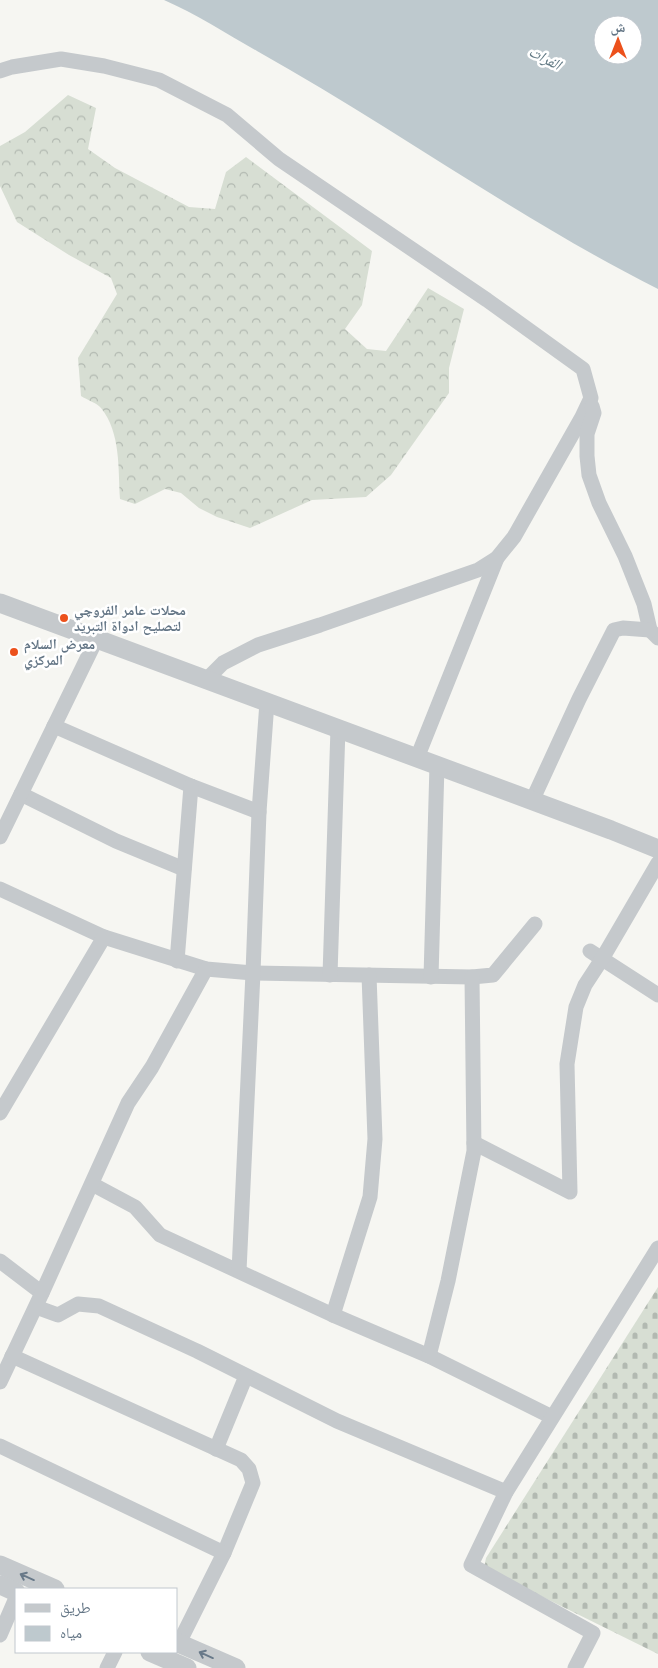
<svg xmlns="http://www.w3.org/2000/svg" width="658" height="1668" font-family="Jost,'Noto Naskh Arabic',sans-serif">
  <style>
    .forest { fill: url(#forest-crowns) }
    .cemetery { fill: url(#cemetery-stones) }
    .water { fill: #bec9ce; fill-rule: evenodd }
    .lines { fill: none; stroke-linecap: round; stroke-linejoin: round }
    .minor { stroke: #c5c9cc; stroke-width: 15 }
    .tertiary { stroke: #c5c9cc; stroke-width: 19 }
    .oneway { stroke: #687989 }
    .poi-dot { fill: #ec511c; stroke: #fff; stroke-width: 2 }
    .labels { text-anchor: middle; dominant-baseline: central; stroke-width: 5; stroke-linejoin: round; paint-order: stroke }
    .poi-label { font-size: 14px; font-weight: bold; fill: #637585; stroke: #fff; text-anchor: start }
    .water-label { font-size: 15px; font-style: italic; fill: #5f7782; stroke: #fff }
  </style>
  <defs>
    <pattern id="forest-crowns" width="20" height="18" patternUnits="userSpaceOnUse" patternTransform="scale(1.25)"><rect width="20" height="18" fill="#d7ded3"/><path d="M2 6a3 3 0 1 1 6 0M12 15a3 3 0 1 1 6 0" fill="none" stroke="#b2b9b1"/></pattern>
    <pattern id="cemetery-stones" width="16" height="16" patternUnits="userSpaceOnUse" patternTransform="scale(1.25)"><rect width="16" height="16" fill="#d7ded3"/><path d="M2 7V4a2 2 0 0 1 4 0v3zM10 15v-3a2 2 0 0 1 4 0v3z" fill="#b2b9b1"/></pattern>
  </defs>
  <rect width="100%" height="100%" fill="#f6f6f2"/>
  <path class="forest" d="M68,95L96,108L88,149L115,168L189,207L215,209L226,172L246,157L372,251L362,305L345,329L367,349L386,351L428,288L464,309L449,368V393L391,475L366,497L312,500L250,528L217,517L199,508L181,493L165,489L135,504L120,499C118,469 121,433 101,408C97,403 87,400 81,396L78,358L117,294L111,278L69,255L17,222L0,186V146L25,132Z"/>
  <polygon class="cemetery" points="658,1287 658,1654 484,1568 486,1558"/>
  <path class="water" d="M164,0H658V289C519,219 393,127 257,51C227,34 196,14 164,0ZM603,25H633V55H603Z"/>
  <g class="lines">
    <g class="minor">
      <polyline points="0,71 12,67 61,59 104,66 159,80 227,115 279,159 487,300 583,369 591,398 582,417 514,537 497,558 478,570 320,625 258,645 223,663 207,679"/>
      <polyline points="592,406 594,413 587,434 587,456 589,475 599,503 625,556 644,604 650,630 658,638"/>
      <polyline points="54,726 191,786 259,812"/>
      <polyline points="417,758 497,558"/>
      <polyline points="21,794 116,841 184,869"/>
      <polyline points="532,801 579,699 614,630 623,628 650,630"/>
      <polyline points="0,837 97,638"/>
      <polyline points="0,889 104,937 206,969 253,973 472,977 493,975 535,924"/>
      <polyline points="590,951 658,995"/>
      <polyline points="177,961 191,786"/>
      <polyline points="330,975 338,728"/>
      <polyline points="431,977 437,765"/>
      <polyline points="0,1113 104,937"/>
      <polyline points="474,1143 570,1192 567,1064 576,1007 585,985 602,959 658,863"/>
      <polyline points="92,1184 135,1207 160,1235 333,1315 429,1356 552,1417"/>
      <polyline points="0,1261 42,1293"/>
      <polyline points="239,1271 253,973 259,812 267,702"/>
      <polyline points="36,1307 58,1315 78,1304 99,1306 197,1351 337,1421 506,1492"/>
      <polyline points="333,1315 370,1197 375,1139 369,975"/>
      <polyline points="12,1356 241,1460 249,1469 253,1483 224,1553 179,1643"/>
      <polyline points="429,1356 448,1281 474,1151 472,977"/>
      <polyline points="0,1382 42,1293 128,1103 152,1067 206,969"/>
      <polyline points="0,1446 224,1553"/>
      <polyline points="216,1449 246,1376"/>
      <polyline points="0,1635 16,1598"/>
      <polyline points="107,1668 115,1652"/>
      <polyline points="575,1668 593,1633 471,1565 506,1492 658,1248"/>
    </g>
    <g class="tertiary">
      <polyline points="0,603 611,830 658,849"/>
      <polyline points="0,1565 55,1589"/>
      <polyline points="0,1585 16,1592"/>
      <polyline points="176,1642 236,1668"/>
      <polyline points="150,1652 187,1668"/>
    </g>
  </g>
  <defs><path id="oneway-shaft" d="M-6 0H5M1.5-3L5.5 0L1.5 3" fill="none" stroke-width="1.6" stroke-linecap="round" stroke-linejoin="round" transform="scale(1.25)"/></defs>
  <g class="oneway">
    <use href="#oneway-shaft" transform="translate(27 1577) rotate(-156)"/>
    <use href="#oneway-shaft" transform="translate(206 1655) rotate(-156)"/>
  </g>
  <g class="poi-dot">
    <circle cx="64" cy="618" r="5"/>
    <circle cx="14" cy="652" r="5"/>
  </g>
  <g class="labels">
    <g class="poi-label">
      <text x="74" y="610">محلات عامر الفروچي<tspan x="74" dy="16">لتصليح ادواة التبريد</tspan></text>
      <text x="24" y="644">معرض السلام<tspan x="24" dy="16">المركزي</tspan></text>
    </g>
    <g class="water-label">
      <text transform="translate(545 58) rotate(27)">الفرات</text>
    </g>
  </g>
  <rect x="15" y="1588" width="162" height="65" fill="#ffffff" stroke="#c1c8ce"/>
  <rect x="25" y="1604" width="25" height="8" fill="#c5c9cc" stroke="#c1c8ce"/>
  <text x="60" y="1613" font-size="15" fill="#637585">طريق</text>
  <rect x="25" y="1626" width="25" height="15" fill="#bec9ce" stroke="#c1c8ce"/>
  <text x="60" y="1638" font-size="15" fill="#637585">مياه</text>
  <g transform="translate(618 40)"><circle r="24" fill="#ffffff" stroke="#c1c8ce"/>
  <path d="M0-4L9 19L0 12L-9 19Z" fill="#ec511c"/>
  <text y="-8" font-size="14" font-weight="bold" text-anchor="middle" fill="#637585">ش</text>
  </g>
</svg>
